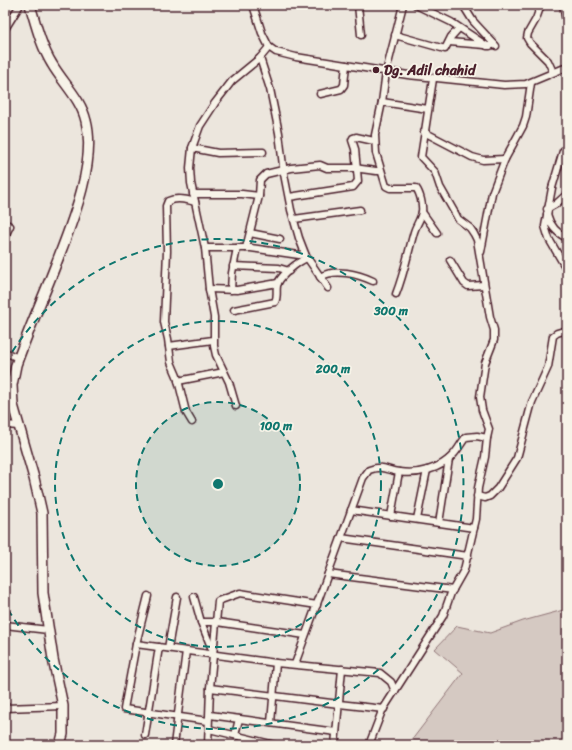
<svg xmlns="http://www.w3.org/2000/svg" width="572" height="750" font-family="Sriracha,sans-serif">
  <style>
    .green { fill: #d5c9c2; stroke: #907476 }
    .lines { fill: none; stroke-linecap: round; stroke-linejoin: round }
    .street-casing { stroke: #4a1f2b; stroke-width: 9 }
    .secondary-casing { stroke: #4a1f2b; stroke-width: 12 }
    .street { stroke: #f7f3e8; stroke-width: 6 }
    .secondary { stroke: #f7f3e8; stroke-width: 9 }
    .ring { fill: none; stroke: #0f766e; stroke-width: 2; stroke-dasharray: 7 5 }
    .poi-dot { fill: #4a1f2b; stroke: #f7f3e8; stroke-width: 1.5 }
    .labels { text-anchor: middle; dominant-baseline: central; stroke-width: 3.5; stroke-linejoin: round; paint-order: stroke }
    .poi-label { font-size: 14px; font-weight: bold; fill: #4a1f2b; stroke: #f7f3e8; text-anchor: start }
    .centre { fill: #0f766e; stroke: #f7f3e8; stroke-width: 2 }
    .ring-label { font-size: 12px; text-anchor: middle; font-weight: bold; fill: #0f766e; stroke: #f7f3e8; stroke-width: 3.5; stroke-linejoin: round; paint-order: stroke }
  </style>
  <rect width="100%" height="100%" fill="#ece6dd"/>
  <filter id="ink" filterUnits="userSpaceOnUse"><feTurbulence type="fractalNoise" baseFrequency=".025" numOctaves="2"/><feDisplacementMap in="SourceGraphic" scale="8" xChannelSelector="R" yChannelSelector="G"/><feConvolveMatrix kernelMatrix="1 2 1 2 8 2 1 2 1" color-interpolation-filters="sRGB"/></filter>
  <g filter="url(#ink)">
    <polygon class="green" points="567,609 567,745 403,745 411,741 463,673 435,649 457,626 490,633 523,621"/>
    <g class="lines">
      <g class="street-casing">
        <g id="street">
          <polyline points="253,5 262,33 269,47 276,52 296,57 408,75 504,85 526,84 567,67"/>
          <polyline points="358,5 361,35"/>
          <polyline points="416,5 451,22 487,46 490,46 494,44"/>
          <polyline points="463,5 473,21 496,46"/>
          <polyline points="541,5 536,19 528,33 527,38 530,43 548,61 553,72"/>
          <polyline points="563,5 567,27"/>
          <polyline points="5,29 20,5"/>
          <polyline points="395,35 445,49 451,37 459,28"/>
          <polyline points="449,42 485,45"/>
          <polyline points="260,58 270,89 279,133 284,174 291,210 299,238 306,256 328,288"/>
          <polyline points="433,79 421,157 435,172 440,187 456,215 458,219 470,228 474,234 477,240 490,317 494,330 494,340 485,363 480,397 482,410 489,429 487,438"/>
          <polyline points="320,94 341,89 344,85 346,65"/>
          <polyline points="382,102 428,109"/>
          <polyline points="424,132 472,157 483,160 505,159"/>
          <polyline points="192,148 218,153 263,152"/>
          <polyline points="563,151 552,188 545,226 549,239 567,270"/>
          <polyline points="193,194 242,194 259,196"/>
          <polyline points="289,197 353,187 358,181 355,149 352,140 353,138 356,137 374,141"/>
          <polyline points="547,209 556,204 567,194"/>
          <polyline points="422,212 437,233"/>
          <path d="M547,214C550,225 556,233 567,238"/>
          <polyline points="294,219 360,210"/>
          <polyline points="5,223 10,226 5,236"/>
          <polyline points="250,233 280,239"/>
          <polyline points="205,248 251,248 299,255 305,254"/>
          <polyline points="246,248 259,196 260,180 266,174 291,168 320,165 327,168 354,168 376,171 381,171"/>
          <polyline points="481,252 492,193 505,159 523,126 526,117 531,83"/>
          <polyline points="450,260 464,283 468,286 484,285"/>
          <polyline points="233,266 279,268 289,271"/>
          <path d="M320,277C335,268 358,274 373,281"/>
          <polyline points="209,289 237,290 278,283"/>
          <polyline points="231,290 232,273 237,248"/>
          <path d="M396,294C404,274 408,253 414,232C416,225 421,219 422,212C423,205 420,193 416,188H390L386,186L376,153L375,135L382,102L386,72L403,5"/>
          <path d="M234,310L275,302C278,297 276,291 277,286C278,277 299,261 307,258"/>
          <polyline points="169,346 213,340"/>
          <polyline points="5,352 18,358"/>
          <polyline points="178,381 224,372"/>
          <polyline points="236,406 229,382 216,355 214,346 214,317 209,289 205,248 191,183 190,168 192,148 200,126 215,103 232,81 260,58 269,47"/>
          <path d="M192,422L186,412L177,376L171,362L168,339L164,322L167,251L166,206L168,201C177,197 186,199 195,202"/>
          <polyline points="5,425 19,426"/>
          <polyline points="477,496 485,498 490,496 498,488 517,458 532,402 548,367 553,336 557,333 567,330"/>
          <polyline points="351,510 474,528"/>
          <polyline points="391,516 399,472"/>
          <polyline points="417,519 427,470"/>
          <polyline points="439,523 449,459"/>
          <polyline points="341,538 468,556"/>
          <polyline points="328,574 453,590"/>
          <polyline points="148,596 136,644 124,709 208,721"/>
          <polyline points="194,597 201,622 213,652"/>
          <polyline points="201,622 217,622 305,635"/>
          <polyline points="5,625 48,630"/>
          <polyline points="136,644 276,663 380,673 391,682 395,691"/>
          <polyline points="168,648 177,597"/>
          <path d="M295,664L363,478L369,470C384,465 385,470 399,472C417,475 441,469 453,455C458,450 461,443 466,437L477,436L487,438L485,457L478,488L476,519L464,570L451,593L443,616L382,711L369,745"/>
          <polyline points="210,688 339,704 384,709"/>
          <polyline points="5,708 63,706"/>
          <polyline points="210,715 336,732"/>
          <polyline points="271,723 276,663"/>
          <polyline points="209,729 275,745"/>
          <polyline points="145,735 159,647"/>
          <polyline points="235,735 239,719"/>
          <polyline points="174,745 186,651"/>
          <polyline points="208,745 210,688 218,601 240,593 317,605"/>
          <polyline points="335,745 342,669"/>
        </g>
      </g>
      <g class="secondary-casing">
        <path id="secondary" d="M30,5C36,25 41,46 52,64C63,83 81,99 86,121C97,163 71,225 56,264C43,298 28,331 16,365L12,385L13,405L34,478L42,513L43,593L53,659L63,706V734L60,745"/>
      </g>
      <use href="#street" class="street"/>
      <use href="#secondary" class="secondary"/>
    </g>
  </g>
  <circle cx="218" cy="484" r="82" fill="#0f766e" fill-opacity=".12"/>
  <g class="ring">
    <circle cx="218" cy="484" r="82"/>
    <circle cx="218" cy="484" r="163"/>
    <path d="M6 362A245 245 0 1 1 6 606"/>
  </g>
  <circle class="poi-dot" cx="376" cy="70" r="4"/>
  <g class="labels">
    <g class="poi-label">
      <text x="384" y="70">Dg. Adil chahid</text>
    </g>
  </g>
  <circle cx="218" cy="484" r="6" class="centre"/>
  <g class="ring-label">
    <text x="391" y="315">300 m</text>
    <text x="333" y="373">200 m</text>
    <text x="276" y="430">100 m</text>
  </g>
  <rect width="572" height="750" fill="none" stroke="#f7f3e8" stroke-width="20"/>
  <rect x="10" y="10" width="552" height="730" fill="none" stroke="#4a1f2b" stroke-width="1.5" filter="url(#ink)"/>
</svg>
